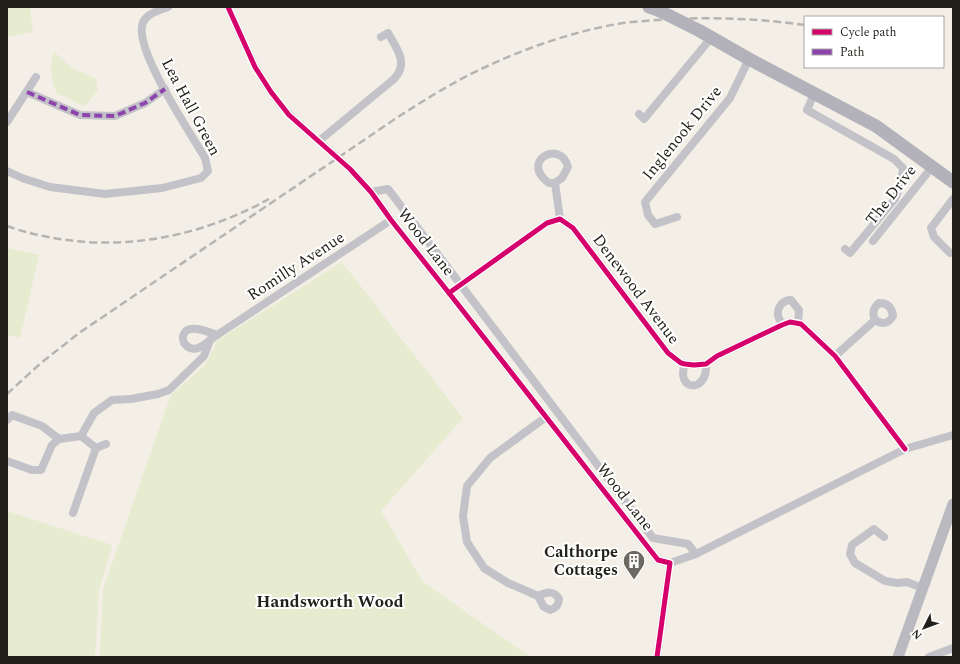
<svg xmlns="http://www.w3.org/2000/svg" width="960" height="664" font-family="Spectral,serif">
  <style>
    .green { fill: #e7ebcf }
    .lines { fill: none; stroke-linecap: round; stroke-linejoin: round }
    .street { stroke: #c3c2c8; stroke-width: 8 }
    .secondary { stroke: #bab9c0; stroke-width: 11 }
    .primary { stroke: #b3b2ba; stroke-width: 13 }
    .rail { stroke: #b5b4b2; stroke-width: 2.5; stroke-dasharray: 8 4; stroke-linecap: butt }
    .street-bridge { stroke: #c3c2c8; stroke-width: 8 }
    .primary-bridge { stroke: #b3b2ba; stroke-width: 13 }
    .quiet { stroke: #8e44ad; stroke-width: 4; stroke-dasharray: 8 4; stroke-linecap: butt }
    .cycleway-casing { stroke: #fff; stroke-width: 8 }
    .cycleway { stroke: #d6006c; stroke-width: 5 }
    .labels { text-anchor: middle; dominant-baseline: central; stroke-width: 4; stroke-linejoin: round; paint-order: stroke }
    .street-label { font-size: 16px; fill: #211f19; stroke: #fff }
    .poi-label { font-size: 16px; font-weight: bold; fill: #211f19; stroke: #fff; text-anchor: end }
    .neighbourhood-label { font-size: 17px; font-weight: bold; fill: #211f19; stroke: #fff }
  </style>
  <rect width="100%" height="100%" fill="#f3efe6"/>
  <g class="green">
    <polygon points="7,7 30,7 33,32 7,37"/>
    <path d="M54,52L72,68L96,79L98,90L85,106C75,103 68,97 57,94C51,82 49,66 54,52Z"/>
    <polygon points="7,248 39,255 20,338 7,335"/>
    <polygon points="342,262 463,418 381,511 423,582 530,657 100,657 103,589 171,395 204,366 209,358 217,341"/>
    <polygon points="7,511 112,545 99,590 95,657 7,657"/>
  </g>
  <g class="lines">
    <g class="street">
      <path d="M228,7C245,45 260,85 290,115C302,128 316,138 329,150"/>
      <polyline points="27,92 80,115 115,116 145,103 165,89"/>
      <polyline points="814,94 807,110 894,159 903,168 901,185 895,199 850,253 845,249"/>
      <polyline points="639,114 644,119 711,38"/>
      <polyline points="7,122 36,77"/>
      <path d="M319,141L394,79C409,63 397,49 388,33L381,37"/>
      <polyline points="350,169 371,192 391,220 449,293 658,560 670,563 696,554 905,449 953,435"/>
      <path d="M7,171L22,178L50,187L105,194L162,188L201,178L208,171L205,158C190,132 137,54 142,26C144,14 158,11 168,7"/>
      <path d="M555,183L562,178L568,167C560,138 519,162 549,183H555L560,219"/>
      <polyline points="371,192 388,189 653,538 688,544 696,554"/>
      <polyline points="677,217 655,224 648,215 645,202 730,98 749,59"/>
      <polyline points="873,241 932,167"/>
      <polyline points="950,253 934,237 931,228 953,199"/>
      <polyline points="449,293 547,223 560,219 573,228 668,353 681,363 685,364 694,365 706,364 717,356 782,325 790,322 801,324 835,356 905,449"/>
      <path d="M782,325C781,322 778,318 778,315C777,307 783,300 791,300L799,310L798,323"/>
      <path d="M217,335C209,332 188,323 184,334C182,336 183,340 184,343C195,357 206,342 217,335L391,220"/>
      <path d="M835,356L875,320C872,313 873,308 879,303C887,303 892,307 893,316C888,324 883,325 875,320"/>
      <path d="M685,364C675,391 708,394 706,364"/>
      <polyline points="7,420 12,415 42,426 59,439 81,436 94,413 112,400 131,399 158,394 169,390 204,356 210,340"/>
      <polyline points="81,436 96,448 106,444"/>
      <polyline points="7,461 32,470 41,470 52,445 59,439"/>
      <polyline points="73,513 96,448"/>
      <polyline points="884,537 874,529 852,545 850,554 855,563 885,581 898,583 907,582 922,588"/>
      <path d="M538,596C547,592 554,590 559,599C558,606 556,608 550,610L544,607L538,596L508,583L484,568L467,542L463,516L467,486L490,458L546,417"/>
      <polyline points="657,657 670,563"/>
      <polyline points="929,657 953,648"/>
    </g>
    <polyline class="secondary" points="898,657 953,504"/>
    <g class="primary">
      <polyline points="649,7 660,11"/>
      <polyline points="700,31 749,59 876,126 953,182"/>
    </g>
    <g class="rail">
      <path d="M7,226C20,231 34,234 48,237C125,252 202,236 269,199"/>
      <path d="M7,394L41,363L79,333L401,115C426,99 452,83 479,70C525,48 574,31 623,23C640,21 658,20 675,19C719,17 761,19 805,25"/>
    </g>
    <polyline class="street-bridge" points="329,150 350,169"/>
    <polyline class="primary-bridge" points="660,11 700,31"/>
    <polyline class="quiet" points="27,92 80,115 115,116 145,103 165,89"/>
    <g class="cycleway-casing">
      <g id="cycleway">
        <polyline points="228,7 255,67 271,92 289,115 350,169 371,192 391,220 449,293 658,560 670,563 657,657"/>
        <polyline points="449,293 547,223 560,219 573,228 668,353 681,363 685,364 694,365 706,364 717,356 782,325 790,322 801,324 835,356 905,449"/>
      </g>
    </g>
    <use href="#cycleway" class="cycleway"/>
  </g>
  <defs>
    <g id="building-pin" transform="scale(1.15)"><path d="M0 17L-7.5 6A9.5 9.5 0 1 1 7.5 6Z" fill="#6a6861" stroke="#fff"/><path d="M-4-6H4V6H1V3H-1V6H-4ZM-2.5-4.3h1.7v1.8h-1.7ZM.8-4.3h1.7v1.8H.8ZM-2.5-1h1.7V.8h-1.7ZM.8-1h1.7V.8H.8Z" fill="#fff"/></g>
  </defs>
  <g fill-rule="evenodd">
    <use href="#building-pin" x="634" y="561"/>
  </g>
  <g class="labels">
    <g class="street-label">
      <text transform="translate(191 107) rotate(62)">Lea Hall Green</text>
      <text transform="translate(682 133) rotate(-51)">Inglenook Drive</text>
      <text transform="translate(891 195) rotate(-52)">The Drive</text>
      <text transform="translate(426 242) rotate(52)">Wood Lane</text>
      <text transform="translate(296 266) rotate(-33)">Romilly Avenue</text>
      <text transform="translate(636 289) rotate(53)">Denewood Avenue</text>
      <text transform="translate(625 497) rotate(52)">Wood Lane</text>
    </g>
    <g class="poi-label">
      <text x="618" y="552">Calthorpe<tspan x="618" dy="18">Cottages</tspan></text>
    </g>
    <g class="neighbourhood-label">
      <text x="330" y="602">Handsworth Wood</text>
    </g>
  </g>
  <rect width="960" height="664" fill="none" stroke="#211f19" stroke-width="16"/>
  <rect x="804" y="16" width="140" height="52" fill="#ffffff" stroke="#a6a5a3"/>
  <rect x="812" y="29" width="20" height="6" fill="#d6006c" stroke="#a6a5a3"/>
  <text x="840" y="36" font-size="12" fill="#211f19">Cycle path</text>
  <rect x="812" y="49" width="20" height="6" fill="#8e44ad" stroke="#a6a5a3"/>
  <text x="840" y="56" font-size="12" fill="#211f19">Path</text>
  <g transform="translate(924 628) rotate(228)" stroke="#ffffff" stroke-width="3" paint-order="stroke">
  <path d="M0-3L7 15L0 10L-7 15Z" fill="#211f19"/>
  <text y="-6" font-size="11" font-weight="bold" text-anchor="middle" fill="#211f19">N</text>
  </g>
</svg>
